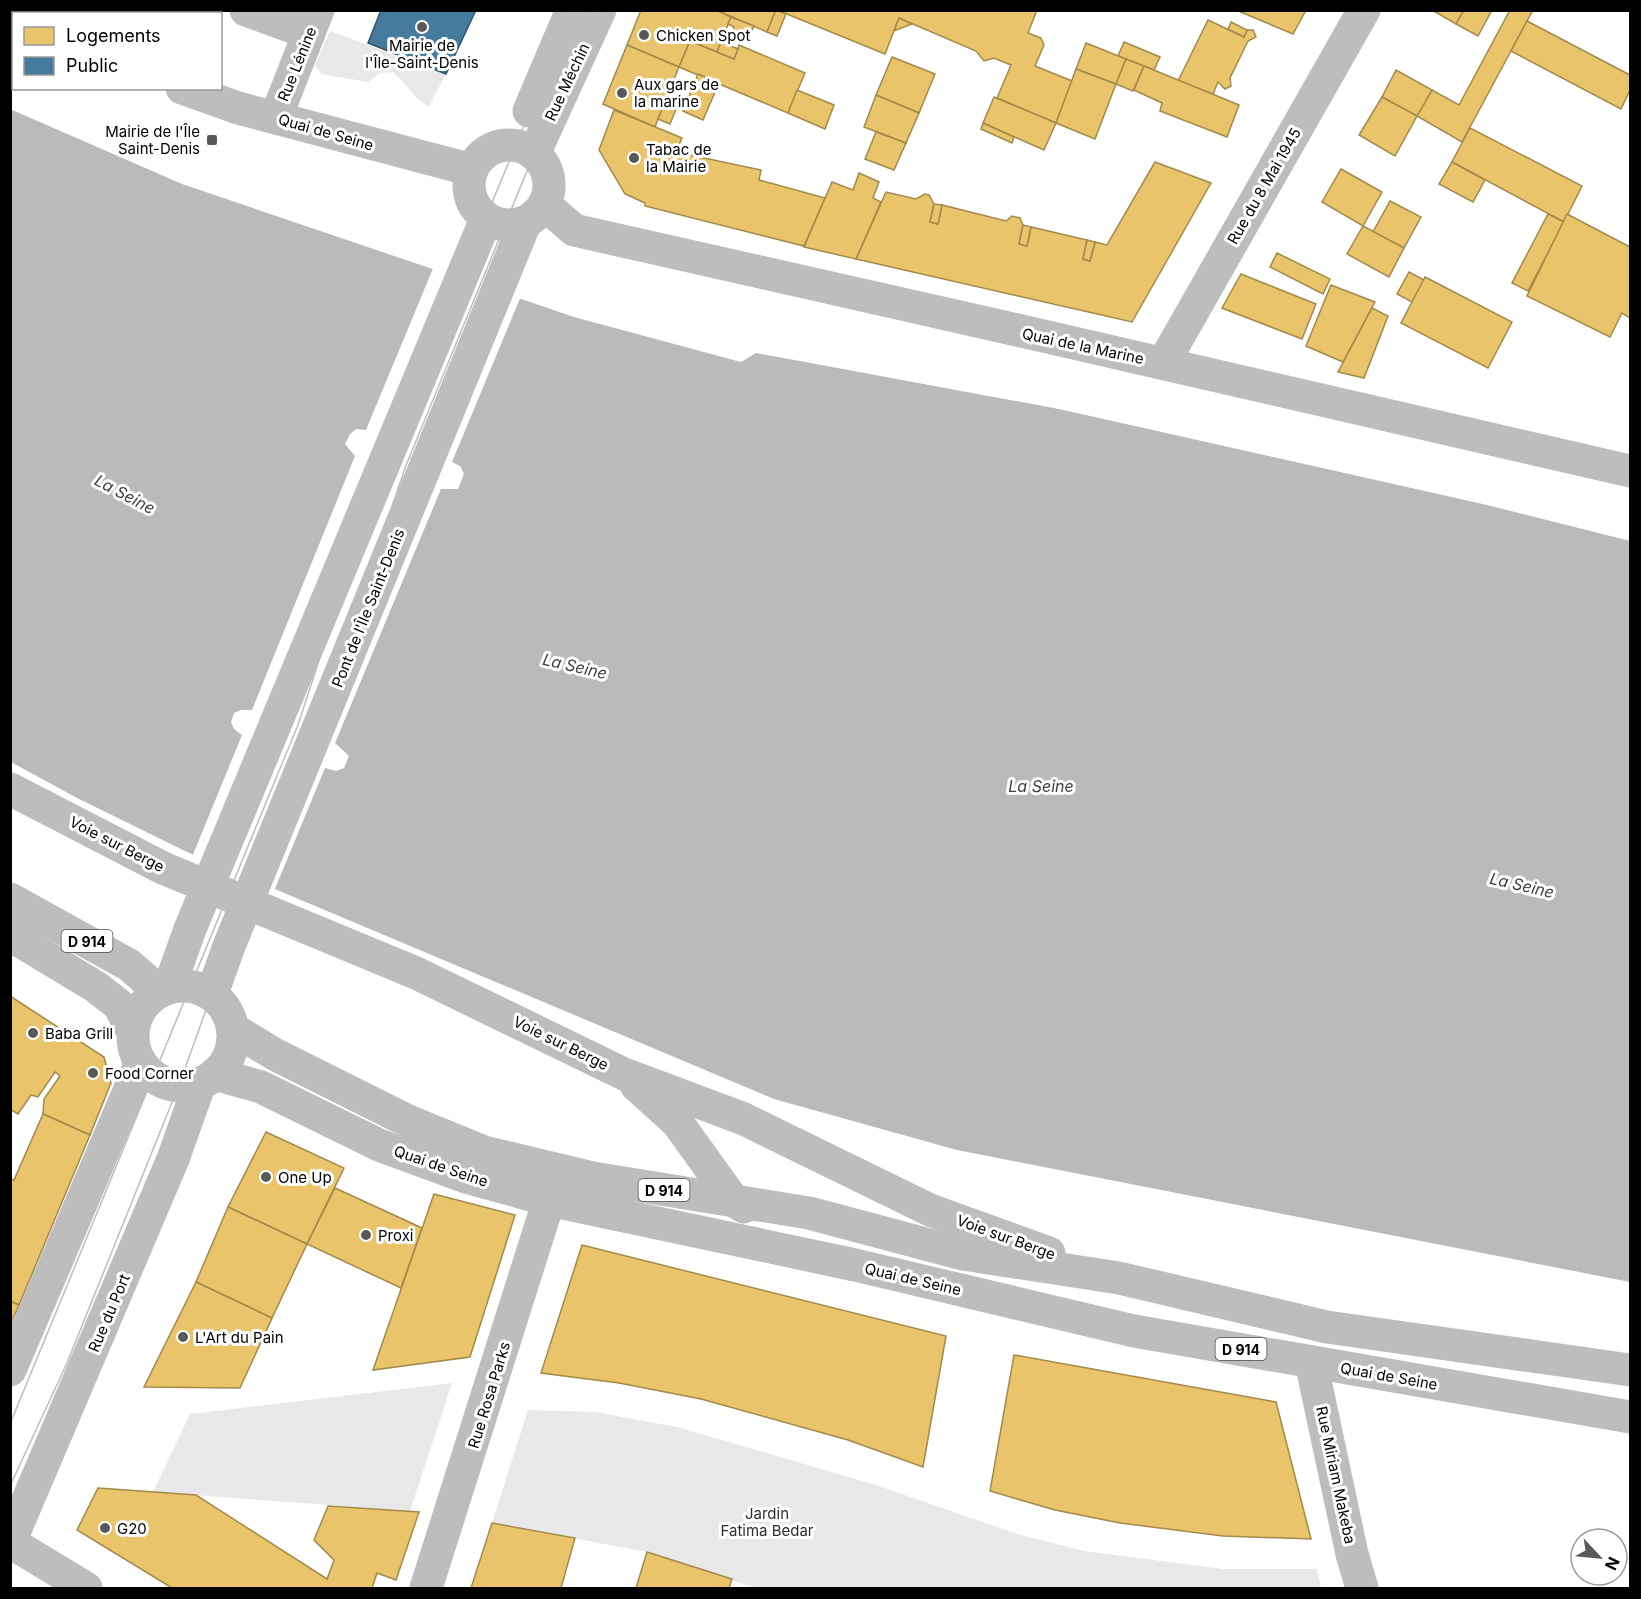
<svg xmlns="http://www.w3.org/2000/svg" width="1641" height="1599" font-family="Inter,sans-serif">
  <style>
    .green { fill: #e8e8e8 }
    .water { fill: #bababa }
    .pier { fill: #fff }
    .homes { fill: #e9c46a; stroke: #a3894a; stroke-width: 1.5 }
    .public { fill: #457b9d; stroke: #30566e; stroke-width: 1.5 }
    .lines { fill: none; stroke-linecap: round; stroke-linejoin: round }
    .minor { stroke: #bdbdbd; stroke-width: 33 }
    .major { stroke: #bdbdbd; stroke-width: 33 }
    .tram { stroke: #bdbdbd; stroke-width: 1.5 }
    .poi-dot { fill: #595959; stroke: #fff; stroke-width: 2 }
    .labels { text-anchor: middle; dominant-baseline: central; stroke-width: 6; stroke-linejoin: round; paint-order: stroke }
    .shield { fill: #fff; stroke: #4c4c4c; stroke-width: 1.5 }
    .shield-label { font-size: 14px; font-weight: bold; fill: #000 }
    .poi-label { font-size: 15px; fill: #000; stroke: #fff; text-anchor: start }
    .street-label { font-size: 15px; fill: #000; stroke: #fff }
    .park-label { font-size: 15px; fill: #2d2d2d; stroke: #fff }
    .water-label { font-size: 16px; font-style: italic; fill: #3e3e3e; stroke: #fff }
  </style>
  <rect width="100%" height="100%" fill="#fff"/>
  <g class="green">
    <path d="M330,31L446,74L429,106C415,101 406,82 393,72L380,73L368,82L322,74L315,65Z"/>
    <polygon points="452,1383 410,1511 153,1492 190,1414"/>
    <polygon points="528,1410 595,1412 677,1427 876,1485 1017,1534 1084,1551 1223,1569 1317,1569 1321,1588 755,1588 647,1552 492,1523"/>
  </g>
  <polygon class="water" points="10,109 182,184 574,317 741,362 756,353 1059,409 1487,505 1630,541 1630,1282 957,1150 774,1099 187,852 77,798 11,762"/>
  <polygon class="pier" points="434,266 521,296 452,462 460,466 464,474 458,489 441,489 335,743 349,756 344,768 336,771 325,768 274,891 192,857 242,735 234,729 231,722 234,713 241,710 252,710 355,456 345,444 350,434 356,429 366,430"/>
  <g class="homes">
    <polygon points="641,10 716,10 731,17 721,42 694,31 679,67 627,45"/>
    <polygon points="716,10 776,10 767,32"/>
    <polygon points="776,10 786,14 777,36 767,32"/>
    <polygon points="777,10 1037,10 1028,33 1041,38 1044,45 1035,66 1072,81 1056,123 997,98 1011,65 994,58 984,61 976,51 899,18 885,54"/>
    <polygon points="1236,10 1306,10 1293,34"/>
    <polygon points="1432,10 1464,10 1456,24"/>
    <polygon points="1464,10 1492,10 1478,36 1456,24"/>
    <polygon points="1510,10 1533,10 1462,142 1417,116 1432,90 1459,105"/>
    <polygon points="731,17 754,26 748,39 733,32 734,27 728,24"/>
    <polygon points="899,18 912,24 894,31"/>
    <polygon points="1208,20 1244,37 1247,30 1253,30 1256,37 1248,41 1230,78 1231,86 1225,89 1218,82 1213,94 1178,81"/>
    <polygon points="1527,21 1630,75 1630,90 1621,109 1511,51"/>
    <polygon points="1231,22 1247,30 1244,37 1228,29"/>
    <polygon points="694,31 721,42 717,52 690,41"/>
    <polygon points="690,41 734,59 739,45 805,73 788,113 679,67"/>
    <polygon points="721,42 738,49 734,59 717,52"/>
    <polygon points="1124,42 1160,57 1154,70 1118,56"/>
    <polygon points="1086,43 1126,59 1116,84 1076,69"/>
    <polygon points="627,45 679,67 655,127 603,104"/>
    <polygon points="892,57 935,74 919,113 876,95"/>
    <polygon points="1126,59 1144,66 1133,91 1116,84"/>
    <polygon points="1144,66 1239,105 1227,137 1160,111 1162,103 1134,90"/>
    <polygon points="1076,69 1116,84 1095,139 1056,123"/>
    <polygon points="1396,70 1432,90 1417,116 1382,97"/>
    <polygon points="698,74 719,83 703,120 683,111"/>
    <polygon points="797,90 834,105 825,129 788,113"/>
    <polygon points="876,95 919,113 906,143 864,127"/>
    <polygon points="994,97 1056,123 1044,150 983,123"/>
    <polygon points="1382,97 1417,116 1395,156 1359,135"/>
    <polygon points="667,98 679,102 670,124 658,119"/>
    <polygon points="614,110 682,138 676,152 761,170 759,180 825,198 804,246 645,206 645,203 625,194 599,150"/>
    <polygon points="983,123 1014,137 1012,143 981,129"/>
    <polygon points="1470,128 1582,186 1564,222 1452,162"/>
    <polygon points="876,132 906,143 894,170 865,159"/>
    <polygon points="1155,162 1211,183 1132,322 856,259 886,192 916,199 925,194 929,195 934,204 930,222 938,224 942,205 1006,221 1012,216 1020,218 1023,225 1019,244 1027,246 1031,227 1087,240 1083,259 1090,261 1095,242 1107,245"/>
    <polygon points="1452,162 1485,180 1473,202 1439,184"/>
    <polygon points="1341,169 1382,192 1363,226 1322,202"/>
    <polygon points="859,173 879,182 873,198 881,202 856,259 804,247 832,182 853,190"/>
    <polygon points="1390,201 1421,217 1404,248 1373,232"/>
    <polygon points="934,204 942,205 938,224 930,222"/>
    <polygon points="1548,214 1564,222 1528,291 1512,283"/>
    <polygon points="1567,214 1630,247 1630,318 1622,313 1610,337 1527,296"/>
    <polygon points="1023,225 1031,227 1027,246 1019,244"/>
    <polygon points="1363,226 1404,248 1389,277 1347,254"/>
    <polygon points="1087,240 1095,242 1090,261 1083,259"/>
    <polygon points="1277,253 1330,279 1323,294 1270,267"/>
    <polygon points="1409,272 1424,280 1412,302 1397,294"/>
    <polygon points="1241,274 1316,304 1302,339 1222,308"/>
    <polygon points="1425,277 1512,322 1488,368 1401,323"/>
    <polygon points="1331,285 1375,302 1343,362 1306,346"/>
    <polygon points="1372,308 1388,316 1364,378 1338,372"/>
    <polygon points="10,996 104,1057 111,1083 90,1135 43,1114 44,1099 60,1076 55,1072 38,1097 31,1095 18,1114 10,1109"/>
    <polygon points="43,1114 90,1135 19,1305 10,1301 10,1179 14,1180"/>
    <polygon points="266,1132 344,1168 307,1244 228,1207"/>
    <polygon points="335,1188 422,1228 401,1288 307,1244"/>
    <polygon points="434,1194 515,1215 470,1357 373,1370"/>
    <polygon points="228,1207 307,1244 272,1318 196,1282"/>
    <polygon points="582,1245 946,1336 923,1467 848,1440 701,1399 619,1383 541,1373"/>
    <polygon points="196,1282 272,1318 240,1388 144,1387"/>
    <polygon points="10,1301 19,1305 10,1325"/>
    <polygon points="1014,1355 1276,1402 1311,1539 1223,1536 1120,1523 1055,1510 990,1491"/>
    <polygon points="98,1488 196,1495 327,1579 334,1560 314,1540 328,1506 419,1512 396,1580 377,1573 372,1588 172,1588 77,1530"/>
    <polygon points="492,1523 575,1538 561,1588 471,1588"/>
    <polygon points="647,1552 732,1579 729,1588 636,1588"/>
  </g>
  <polygon class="public" points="381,10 476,10 446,74 368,43"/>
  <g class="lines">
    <g class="minor">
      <polyline points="246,10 309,33"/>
      <polyline points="10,30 14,31"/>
      <polyline points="182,88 238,108 472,170"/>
      <polyline points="276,117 318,10"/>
      <path d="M544,204L574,230C926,309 1279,389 1630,471"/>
      <polyline points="1164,362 1364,10"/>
      <polyline points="1311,1362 1352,1554 1362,1588"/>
      <polyline points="10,1370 141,1063"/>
      <polyline points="10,1542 173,1159 200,1083"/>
      <polyline points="10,1542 86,1588"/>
      <polyline points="426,1588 549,1200"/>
    </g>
    <g class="major">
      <polyline points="529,111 572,10"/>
      <circle cx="509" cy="185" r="40"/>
      <polyline points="534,154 600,10"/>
      <polyline points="10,789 163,868 416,973 624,1074 744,1119 930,1210 1049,1253"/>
      <polyline points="10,899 129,965 159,991"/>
      <polyline points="10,935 96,987 119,1005 132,1030"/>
      <circle cx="183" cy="1036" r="50"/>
      <polyline points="169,988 190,929 486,219"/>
      <polyline points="212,994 229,946 525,223"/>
      <polyline points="233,1029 276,1055 406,1120 484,1152 593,1178 809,1213 963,1254 1119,1278 1327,1327 1630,1370"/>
      <polyline points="215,1074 261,1087 379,1145 466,1177 549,1200 855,1265 1134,1331 1630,1417"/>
      <polyline points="636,1085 677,1122 733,1200 744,1207"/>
    </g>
    <g class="tram">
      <polyline points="10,1424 298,725 381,470 572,10"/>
      <polyline points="10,1486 67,1363 179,1085 229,946 314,740 405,468 534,154 600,10"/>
    </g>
  </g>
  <g class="poi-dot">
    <circle cx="422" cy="27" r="6"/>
    <circle cx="644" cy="35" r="6"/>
    <circle cx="622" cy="93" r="6"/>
    <rect x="206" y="134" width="12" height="12" rx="3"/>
    <circle cx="634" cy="158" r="6"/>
    <circle cx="33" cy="1033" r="6"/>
    <circle cx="93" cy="1073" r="6"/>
    <circle cx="266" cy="1177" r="6"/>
    <circle cx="366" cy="1235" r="6"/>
    <circle cx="183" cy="1337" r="6"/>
    <circle cx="105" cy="1528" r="6"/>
  </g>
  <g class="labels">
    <g class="shield">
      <rect x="61.5" y="930" width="51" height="22" rx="4.5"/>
      <rect x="638.5" y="1179" width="51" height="22" rx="4.5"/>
      <rect x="1215.5" y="1338" width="51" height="22" rx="4.5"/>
    </g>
    <g class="shield-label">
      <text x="87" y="941">D 914</text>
      <text x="664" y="1190">D 914</text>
      <text x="1241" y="1349">D 914</text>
    </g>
    <g class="poi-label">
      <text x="656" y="35">Chicken Spot</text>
      <text x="422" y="45" text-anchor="middle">Mairie de<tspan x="422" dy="17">l'Île-Saint-Denis</tspan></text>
      <text x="634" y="84">Aux gars de<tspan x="634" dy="17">la marine</tspan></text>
      <text x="200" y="131" text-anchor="end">Mairie de l'Île<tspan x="200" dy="17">Saint-Denis</tspan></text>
      <text x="646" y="149">Tabac de<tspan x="646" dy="17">la Mairie</tspan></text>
      <text x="45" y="1033">Baba Grill</text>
      <text x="105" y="1073">Food Corner</text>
      <text x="278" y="1177">One Up</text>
      <text x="378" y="1235">Proxi</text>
      <text x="195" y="1337">L'Art du Pain</text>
      <text x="117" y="1528">G20</text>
    </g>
    <g class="street-label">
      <text transform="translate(297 64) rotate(-68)">Rue Lénine</text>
      <text transform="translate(567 82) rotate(-65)">Rue Méchin</text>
      <text transform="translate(326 132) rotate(16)">Quai de Seine</text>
      <text transform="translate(1264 186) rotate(-60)">Rue du 8 Mai 1945</text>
      <text transform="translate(1083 346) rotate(12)">Quai de la Marine</text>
      <text transform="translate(368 608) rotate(-68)">Pont de l'Île Saint-Denis</text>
      <text transform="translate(117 844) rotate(27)">Voie sur Berge</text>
      <text transform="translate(561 1043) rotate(26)">Voie sur Berge</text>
      <text transform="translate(441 1166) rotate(19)">Quai de Seine</text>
      <text transform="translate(1006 1237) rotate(20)">Voie sur Berge</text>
      <text transform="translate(913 1279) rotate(13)">Quai de Seine</text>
      <text transform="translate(109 1313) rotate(-67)">Rue du Port</text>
      <text transform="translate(1389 1376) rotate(10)">Quai de Seine</text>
      <text transform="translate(489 1395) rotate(-73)">Rue Rosa Parks</text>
      <text transform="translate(1336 1475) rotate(78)">Rue Miriam Makeba</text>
    </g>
    <g class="park-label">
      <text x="767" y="1513">Jardin<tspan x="767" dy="17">Fatima Bedar</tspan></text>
    </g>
    <g class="water-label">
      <text transform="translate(125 494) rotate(28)">La Seine</text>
      <text transform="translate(575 666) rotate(13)">La Seine</text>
      <text x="1041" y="786">La Seine</text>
      <text transform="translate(1522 885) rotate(13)">La Seine</text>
    </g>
  </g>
  <rect width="1641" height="1599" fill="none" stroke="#000000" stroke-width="24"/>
  <rect x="12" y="12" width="210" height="78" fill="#ffffff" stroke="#999999" stroke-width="1.5"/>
  <rect x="24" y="27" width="30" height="18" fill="#e9c46a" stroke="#999999" stroke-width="1.5"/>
  <text x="66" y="42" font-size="18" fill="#000000">Logements</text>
  <rect x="24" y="57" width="30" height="18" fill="#457b9d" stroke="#999999" stroke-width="1.5"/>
  <text x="66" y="72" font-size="18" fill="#000000">Public</text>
  <g transform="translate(1599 1557) rotate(116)"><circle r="28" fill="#ffffff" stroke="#999999" stroke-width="1.5"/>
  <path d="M0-4.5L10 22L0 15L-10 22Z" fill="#595959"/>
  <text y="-9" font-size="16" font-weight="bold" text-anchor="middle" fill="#000000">N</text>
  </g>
</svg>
